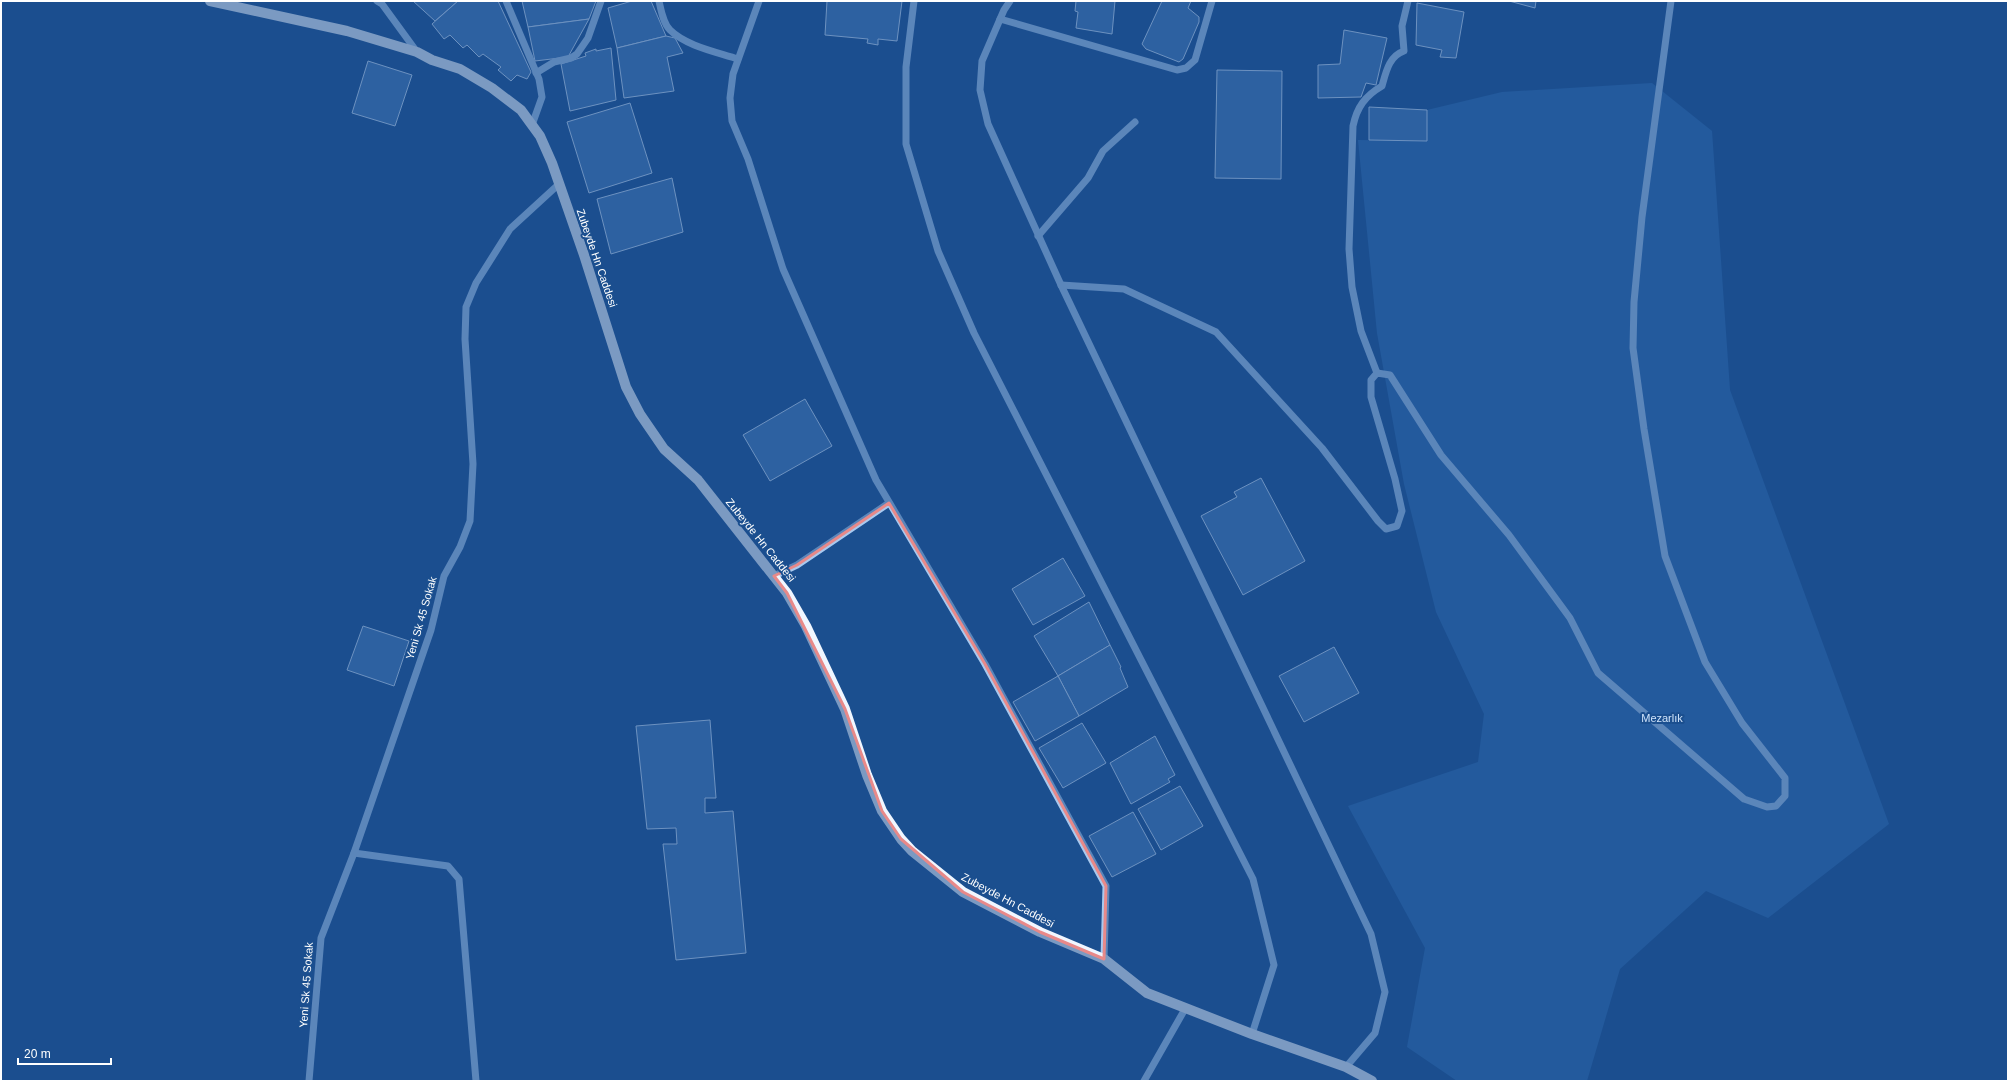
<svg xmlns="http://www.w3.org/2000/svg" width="2009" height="1082" font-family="Arial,sans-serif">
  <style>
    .green { fill: #2e69ad }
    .building { fill: #4478b7; stroke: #cfe3fa }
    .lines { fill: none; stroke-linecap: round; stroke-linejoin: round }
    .minor { stroke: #a9c9ee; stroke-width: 7 }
    .major { stroke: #f0f6ff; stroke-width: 10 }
    .marked { fill: none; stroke: #e88989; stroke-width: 3; stroke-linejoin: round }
    .labels { text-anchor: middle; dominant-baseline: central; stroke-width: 4; stroke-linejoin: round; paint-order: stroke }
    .street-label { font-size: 11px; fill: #fff; stroke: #1b4f8f }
    .park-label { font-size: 11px; fill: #cfe3fa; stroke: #1b4f8f }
  </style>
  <rect width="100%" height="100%" fill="#1b4f8f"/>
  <polygon class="green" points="1652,83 1712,131 1730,390 1889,824 1768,918 1706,891 1620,969 1587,1081 1457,1081 1407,1047 1425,948 1348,806 1478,762 1484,714 1436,612 1404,484 1377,333 1358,140 1426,141 1427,110 1502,92"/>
  <g class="building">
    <polygon points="413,1 458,1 435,21"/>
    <polygon points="458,1 498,1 531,72 527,79 517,75 511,81 498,70 501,67 483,54 479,57 467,45 463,48 450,35 444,39 432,24"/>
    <polygon points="522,1 596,1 589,19 528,27"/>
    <polygon points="632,1 651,1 666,36 617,48 608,8"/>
    <polygon points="827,1 902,1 897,41 878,39 878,45 867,43 868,39 825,35"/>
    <polygon points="1076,1 1115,1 1112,34 1076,28 1078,12 1075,11"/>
    <polygon points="1162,1 1191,1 1188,8 1199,17 1199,22 1183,59 1179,62 1146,49 1142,44"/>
    <polygon points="1509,1 1536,1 1535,8"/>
    <polygon points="1417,3 1464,12 1456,58 1440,57 1442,50 1416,45"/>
    <polygon points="589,19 568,57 535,61 528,27"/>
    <polygon points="1344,30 1387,38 1376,85 1366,83 1361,97 1318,98 1318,65 1340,64"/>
    <polygon points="666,36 675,38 683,53 667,57 674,91 624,98 617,48"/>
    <polygon points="611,48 616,100 570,111 561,64 586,56 585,53 596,49 596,51"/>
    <polygon points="368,61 412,75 395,126 352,113"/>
    <polygon points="1217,70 1282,71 1281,179 1215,178"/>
    <polygon points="630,103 652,173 589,193 567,122"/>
    <polygon points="1369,107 1427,110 1427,141 1369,140"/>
    <polygon points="672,178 683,232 611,254 597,199"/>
    <polygon points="805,399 832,446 770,481 743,435"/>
    <polygon points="1261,478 1305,561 1243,595 1201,516 1237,497 1234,492"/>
    <polygon points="1063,558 1085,596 1033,625 1012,589"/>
    <polygon points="1089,602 1110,645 1058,676 1034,636"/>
    <polygon points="363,626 409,641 394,686 347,670"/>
    <polygon points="1110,645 1121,667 1120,668 1128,687 1079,716 1058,676"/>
    <polygon points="1334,647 1359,693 1304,722 1279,676"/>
    <polygon points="1058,676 1079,716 1035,741 1013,702"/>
    <polygon points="710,720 716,798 705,798 705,813 733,811 746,953 676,960 663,844 677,844 676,828 647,829 636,726"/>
    <polygon points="1082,723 1106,763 1063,788 1039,748"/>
    <polygon points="1155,736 1175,775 1168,779 1170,782 1131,804 1110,763"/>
    <polygon points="1180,786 1203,826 1161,850 1138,809"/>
    <polygon points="1133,812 1156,854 1112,877 1089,836"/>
  </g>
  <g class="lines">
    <g class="minor">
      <polyline points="377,1 382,4 417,52"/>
      <polyline points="506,1 539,79 542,97 532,125"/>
      <path d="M659,1C661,10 663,23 670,30C686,46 717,52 738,59"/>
      <polyline points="759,1 733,74 730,98 732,121 748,159 783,269 876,480 985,664 1106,886 1104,959"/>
      <polyline points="914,1 906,67 906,144 938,251 974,333 1253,879 1274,965 1252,1034"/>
      <polyline points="1010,1 1004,10 982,61 980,90 988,124 1061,285 1371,934 1385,992 1375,1033 1346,1067"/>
      <polyline points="1000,19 1177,70 1186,68 1195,60 1212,1"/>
      <polyline points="536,73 554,62 571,58 577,54 588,38 601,1"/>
      <polyline points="1038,236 1088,178 1103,151 1135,122"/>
      <polyline points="1061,285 1124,289 1216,332 1322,448 1378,521 1386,529 1397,526 1402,511 1395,479 1371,397 1371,380 1377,373 1390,375 1441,455 1509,535 1570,618 1598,673 1744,799 1767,807 1776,806 1785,796 1785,778 1742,723 1705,662 1665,556 1644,429 1633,348 1634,302 1642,217 1671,1"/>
      <path d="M1377,373L1361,331L1352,287L1349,249L1353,126C1357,107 1365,96 1382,86C1386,72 1389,56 1404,51L1402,26L1408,1"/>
      <polyline points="774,576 797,565 889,503"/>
      <polyline points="354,853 448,866 459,879 476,1081"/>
      <polyline points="309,1081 321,938 354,853 431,630 444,576 460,547 470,521 473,464 465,339 466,307 476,283 510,229 559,184"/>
      <polyline points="1144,1081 1185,1009"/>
    </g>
    <polyline class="major" points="210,1 347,31 417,52 432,60 460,69 492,88 521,110 540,136 552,163 584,255 626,387 640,414 664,449 698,480 787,593 806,626 845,709 867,775 882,811 901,839 912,851 963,892 1040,932 1104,959 1147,993 1252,1034 1346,1067 1372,1081"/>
  </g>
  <path d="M0 0H2009V1082H0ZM889,503L985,664L1106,886L1104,959L1040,932L963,892L901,839L882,811L845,709L787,593L774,576L797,565Z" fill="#1b4f8f" fill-opacity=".55" fill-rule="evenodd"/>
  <path class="marked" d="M889,503L985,664L1106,886L1104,959L1040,932L963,892L901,839L882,811L845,709L787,593L774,576L797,565Z"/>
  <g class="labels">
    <g class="street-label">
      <text transform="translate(597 258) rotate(71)">Zubeyde Hn Caddesi</text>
      <text transform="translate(761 540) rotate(51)">Zubeyde Hn Caddesi</text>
      <text transform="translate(421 618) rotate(-74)">Yeni Sk 45 Sokak</text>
      <text transform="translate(1008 900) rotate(28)">Zubeyde Hn Caddesi</text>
      <text transform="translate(306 985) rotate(-86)">Yeni Sk 45 Sokak</text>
    </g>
    <g class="park-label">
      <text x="1662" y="718">Mezarlık</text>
    </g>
  </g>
  <rect width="2009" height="1082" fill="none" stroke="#ffffff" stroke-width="4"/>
  <path d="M18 1058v6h93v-6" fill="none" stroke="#ffffff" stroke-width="2"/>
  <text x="24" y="1058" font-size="12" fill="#ffffff" stroke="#1b4f8f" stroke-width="3" paint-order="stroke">20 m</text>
</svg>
